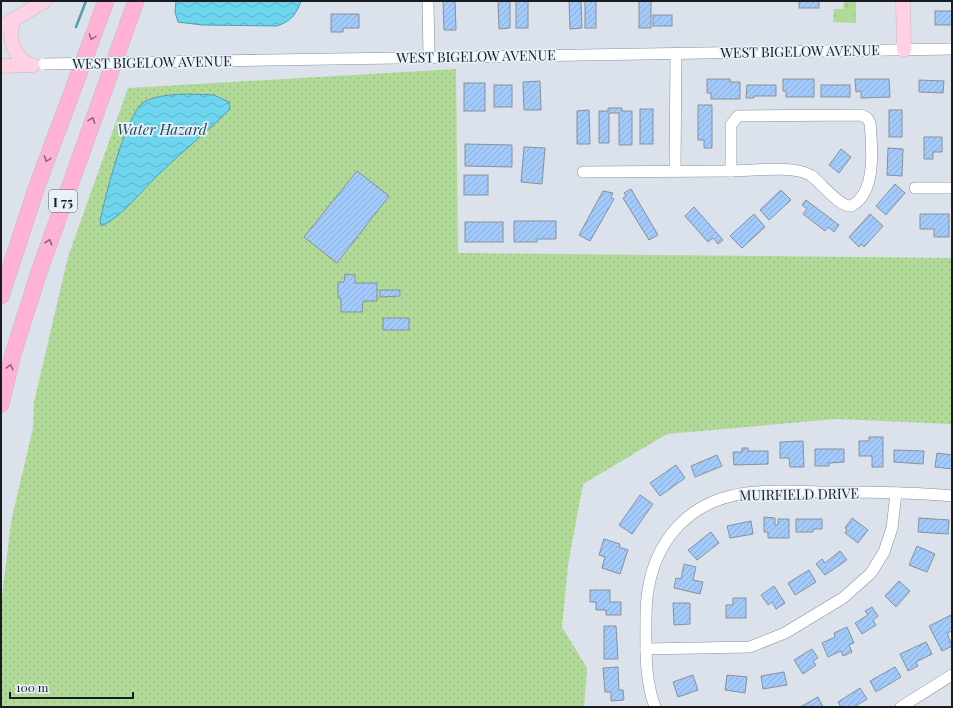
<svg xmlns="http://www.w3.org/2000/svg" width="953" height="708" font-family="'Playfair Display',serif">
  <style>
    .grass { fill: url(#grass-dots) }
    .park { fill: url(#park-tufts) }
    .water { fill: url(#water-waves); stroke: #549eaf }
    .lines { fill: none; stroke-linecap: round; stroke-linejoin: round }
    .stream { stroke: #549eaf; stroke-width: 2.5 }
    .building { fill: url(#building-hatch); stroke: #899099 }
    .minor-casing { stroke: #899099; stroke-width: 12 }
    .major-casing { stroke: #bfbfc0; stroke-width: 15 }
    .highway-casing { stroke: #bfbfc0; stroke-width: 17 }
    .minor { stroke: #fff; stroke-width: 11 }
    .major { stroke: #ffd1e5; stroke-width: 14 }
    .highway { stroke: #ffb2d4; stroke-width: 16 }
    .minor-bridge-casing { stroke: #899099; stroke-width: 12; stroke-linecap: butt }
    .minor-bridge { stroke: #fff; stroke-width: 11 }
    .oneway { stroke: #8c677a }
    .labels { text-anchor: middle; dominant-baseline: central; stroke-width: 3.5; stroke-linejoin: round; paint-order: stroke }
    .shield { fill: #e8f0f9; stroke: #575c60; stroke-width: 1 }
    .shield-label { font-size: 13px; font-weight: bold; fill: #191c1f }
    .street-label { font-size: 14px; fill: #191c1f; stroke: #e8f0f9 }
    .water-label { font-size: 15px; font-style: italic; fill: #194852; stroke: #e8f0f9 }
  </style>
  <defs>
    <pattern id="grass-dots" width="8" height="8" patternUnits="userSpaceOnUse"><rect width="8" height="8" fill="#b1da98"/><path d="M2 2h.1M6 6h.1" fill="none" stroke="#98ba83" stroke-width="1.8" stroke-linecap="round"/></pattern>
    <pattern id="park-tufts" width="24" height="20" patternUnits="userSpaceOnUse"><rect width="24" height="20" fill="#b1da98"/><path d="M3 7l-1-3M5 7V3M7 7l1-3M15 17l-1-3M17 17v-4M19 17l1-3" fill="none" stroke="#98ba83"/></pattern>
    <pattern id="water-waves" width="16" height="10" patternUnits="userSpaceOnUse"><rect width="16" height="10" fill="#6dd5ed"/><path d="M0 5q4-4 8 0t8 0" fill="none" stroke="#5eb6cb"/></pattern>
    <pattern id="building-hatch" width="6" height="6" patternUnits="userSpaceOnUse"><rect width="6" height="6" fill="#a2cafb"/><path d="M-1 1l2-2M0 6l6-6M5 7l2-2" fill="none" stroke="#8badd7"/></pattern>
  </defs>
  <rect width="100%" height="100%" fill="#dbe2ec"/>
  <polygon class="grass" points="456,69 458,253 952,258 952,424 836,419 667,434 583,484 568,565 562,627 587,668 584,707 1,707 1,604 11,522 33,428 34,402 68,257 128,88"/>
  <polygon class="park" points="845,1 856,1 856,23 833,22 834,9 843,9"/>
  <g class="water">
    <path d="M176,1H301C296,15 291,21 277,26L202,25L178,22L175,12Z"/>
    <path d="M214,95L229,102L230,109C208,131 183,151 160,173C144,188 121,218 101,226L100,221C105,197 126,113 144,102C161,92 195,94 214,95Z"/>
  </g>
  <g class="lines">
    <polyline class="stream" points="76,27 86,1"/>
  </g>
  <g class="building">
    <polygon points="443,1 455,1 456,30 444,30"/>
    <polygon points="498,1 510,1 510,28 499,29"/>
    <rect x="516" y="1" width="12" height="27"/>
    <polygon points="569,1 581,1 582,28 570,29"/>
    <rect x="585" y="1" width="11" height="27"/>
    <rect x="639" y="1" width="12" height="27"/>
    <rect x="799" y="1" width="20" height="7"/>
    <rect x="935" y="11" width="17" height="14"/>
    <polygon points="331,14 359,14 359,28 343,28 343,32 331,32"/>
    <rect x="653" y="15" width="19" height="11"/>
    <polygon points="707,79 730,79 730,82 740,82 740,99 711,99 711,93 707,93"/>
    <polygon points="783,79 814,79 814,97 786,97 786,91 783,91"/>
    <polygon points="855,79 889,79 890,97 861,98 861,91 856,92"/>
    <polygon points="919,80 944,81 943,93 919,92"/>
    <polygon points="540,81 541,110 524,110 523,82"/>
    <rect x="464" y="83" width="21" height="28"/>
    <rect x="494" y="85" width="18" height="22"/>
    <polygon points="747,85 776,85 776,96 754,96 754,98 746,98"/>
    <rect x="821" y="85" width="29" height="12"/>
    <polygon points="698,105 712,105 712,148 704,148 704,140 698,140"/>
    <polygon points="608,108 622,108 622,111 632,111 632,145 619,145 619,113 609,113 609,143 599,143 599,111 608,111"/>
    <rect x="640" y="109" width="13" height="35"/>
    <polygon points="589,110 590,144 577,144 577,111"/>
    <rect x="889" y="110" width="13" height="27"/>
    <polygon points="924,137 942,137 942,152 933,152 933,159 924,159"/>
    <polygon points="465,144 512,145 512,167 465,166"/>
    <polygon points="524,147 545,148 542,184 521,182"/>
    <polygon points="888,148 903,149 902,176 887,175"/>
    <polygon points="841,149 851,157 839,173 829,165"/>
    <polygon points="357,171 389,196 337,263 304,237"/>
    <rect x="464" y="175" width="24" height="20"/>
    <polygon points="895,184 905,193 886,215 876,206"/>
    <polygon points="631,189 658,235 649,240 623,198 626,196 624,193"/>
    <polygon points="781,190 791,200 769,220 760,210"/>
    <polygon points="603,191 613,193 611,197 614,199 590,241 579,235"/>
    <polygon points="806,200 839,225 834,232 828,227 825,231 803,214 807,209 802,205"/>
    <polygon points="694,207 723,240 718,244 713,238 708,242 685,216"/>
    <polygon points="754,214 765,227 742,248 730,236"/>
    <polygon points="870,214 883,226 864,247 862,244 859,247 849,237"/>
    <polygon points="920,214 949,214 949,237 934,237 934,229 920,229"/>
    <polygon points="514,221 556,221 556,239 537,239 537,242 514,242"/>
    <rect x="465" y="222" width="38" height="20"/>
    <polygon points="345,274 355,275 355,283 377,283 377,301 363,301 362,312 341,312 341,298 338,298 338,282 344,282"/>
    <polygon points="380,290 400,290 400,296 380,297"/>
    <rect x="383" y="318" width="26" height="12"/>
    <polygon points="869,437 883,437 883,467 872,467 872,456 859,456 859,441 869,441"/>
    <polygon points="803,441 804,467 790,467 789,458 780,458 780,442"/>
    <polygon points="742,448 748,448 748,451 768,451 768,464 734,465 733,452 742,452"/>
    <polygon points="815,449 844,449 844,462 829,463 829,466 815,466"/>
    <polygon points="894,450 924,451 923,464 894,462"/>
    <polygon points="937,453 952,455 952,469 935,467"/>
    <polygon points="717,455 722,466 695,477 691,466"/>
    <polygon points="676,465 685,478 660,496 650,483"/>
    <polygon points="640,495 653,504 632,534 619,525"/>
    <polygon points="764,517 775,518 775,525 778,525 778,519 789,519 789,538 768,538 768,532 764,532"/>
    <polygon points="852,518 868,530 858,543 845,533 847,530 845,528"/>
    <polygon points="919,518 949,520 948,534 918,532"/>
    <polygon points="796,519 822,519 822,529 813,529 813,532 796,532"/>
    <polygon points="751,521 753,534 730,538 727,526"/>
    <polygon points="711,532 719,543 697,560 688,550"/>
    <polygon points="604,539 620,544 619,547 628,550 620,574 602,568 605,557 599,555"/>
    <polygon points="917,546 935,554 927,572 909,565"/>
    <polygon points="840,551 847,560 825,575 816,564 822,559 825,563"/>
    <polygon points="684,564 696,567 693,580 703,582 700,594 674,588 676,578 681,579"/>
    <polygon points="809,570 816,582 795,595 788,583"/>
    <polygon points="899,581 910,591 896,607 885,596"/>
    <polygon points="774,586 785,603 776,609 772,602 768,605 761,595"/>
    <polygon points="590,590 610,590 610,602 621,602 621,615 606,615 606,610 596,610 596,602 590,602"/>
    <polygon points="733,598 746,598 746,618 726,618 726,605 733,605"/>
    <polygon points="673,603 690,603 690,624 674,625"/>
    <polygon points="872,607 878,616 873,620 876,625 862,634 855,623 868,615 865,611"/>
    <polygon points="951,615 952,631 947,633 952,646 942,651 929,626"/>
    <polygon points="604,626 616,626 618,659 604,659"/>
    <polygon points="847,627 854,643 849,645 852,652 843,656 841,651 828,657 822,643 835,637 834,633"/>
    <polygon points="926,642 932,654 916,662 918,666 908,671 900,654"/>
    <polygon points="812,649 818,658 813,661 816,665 803,674 794,660"/>
    <polygon points="618,667 619,690 623,690 624,700 611,701 611,692 605,692 603,668"/>
    <polygon points="895,667 901,677 876,692 870,681"/>
    <polygon points="784,672 787,685 763,689 761,676"/>
    <polygon points="693,675 698,690 678,697 673,682"/>
    <polygon points="727,675 747,677 745,693 725,690"/>
    <polygon points="860,688 867,699 854,707 841,707 838,702"/>
    <polygon points="818,697 823,707 800,707"/>
  </g>
  <g class="lines">
    <g class="minor-casing">
      <g id="minor">
        <polyline points="428,1 429,57"/>
        <polyline points="154,62 952,49"/>
        <path d="M861,115L867,118L870,123C872,147 877,193 851,206C839,207 821,182 810,175C793,165 751,171 731,171V125L738,116Z"/>
        <polyline points="675,171 676,53"/>
        <polyline points="583,172 731,171"/>
        <polyline points="915,188 952,188"/>
        <polyline points="646,649 750,647 785,633 843,598 871,573 884,552 892,528 896,493"/>
        <path d="M655,707C644,677 646,646 646,614C647,551 681,502 746,493C773,489 803,492 831,492C871,492 912,492 952,496"/>
        <polyline points="901,707 952,675"/>
      </g>
    </g>
    <g class="major-casing">
      <g id="major">
        <polyline points="903,1 904,50"/>
        <path d="M13,21C8,41 13,54 29,65"/>
        <polyline points="1,27 45,1"/>
        <polyline points="1,66 33,65"/>
      </g>
    </g>
    <g class="highway-casing">
      <g id="highway">
        <polyline points="1,296 37,186 106,1"/>
        <polyline points="1,404 13,354 39,272 136,1"/>
      </g>
    </g>
    <use href="#minor" class="minor"/>
    <use href="#major" class="major"/>
    <use href="#highway" class="highway"/>
    <g class="minor-bridge-casing">
      <polyline id="minor-bridge" points="44,64 154,62"/>
    </g>
    <use href="#minor-bridge" class="minor-bridge"/>
  </g>
  <defs><path id="oneway-chevron" d="M-2-3.5L2.5 0L-2 3.5" fill="none" stroke-width="1.6" stroke-linecap="round" stroke-linejoin="round"/></defs>
  <g class="oneway">
    <use href="#oneway-chevron" transform="translate(92 37) rotate(111)"/>
    <use href="#oneway-chevron" transform="translate(92 120) rotate(-70)"/>
    <use href="#oneway-chevron" transform="translate(47 159) rotate(110)"/>
    <use href="#oneway-chevron" transform="translate(49 242) rotate(-71)"/>
    <use href="#oneway-chevron" transform="translate(10 367) rotate(-76)"/>
  </g>
  <g class="labels">
    <rect class="shield" x="49" y="190" width="28" height="22" rx="3"/>
    <g class="shield-label">
      <text x="63" y="201">I 75</text>
    </g>
    <g class="street-label">
      <text transform="translate(800 51) rotate(-1)">WEST BIGELOW AVENUE</text>
      <text transform="translate(476 56) rotate(-1)">WEST BIGELOW AVENUE</text>
      <text transform="translate(152 62) rotate(-1)">WEST BIGELOW AVENUE</text>
      <text transform="translate(799 494) rotate(-1)">MUIRFIELD DRIVE</text>
    </g>
    <g class="water-label">
      <text x="162" y="129">Water Hazard</text>
    </g>
  </g>
  <rect width="953" height="708" fill="none" stroke="#191c1f" stroke-width="4"/>
  <path d="M10 692v6h123v-6" fill="none" stroke="#191c1f" stroke-width="2"/>
  <text x="16" y="692" font-size="12" fill="#191c1f" stroke="#e8f0f9" stroke-width="3" paint-order="stroke">100 m</text>
</svg>
